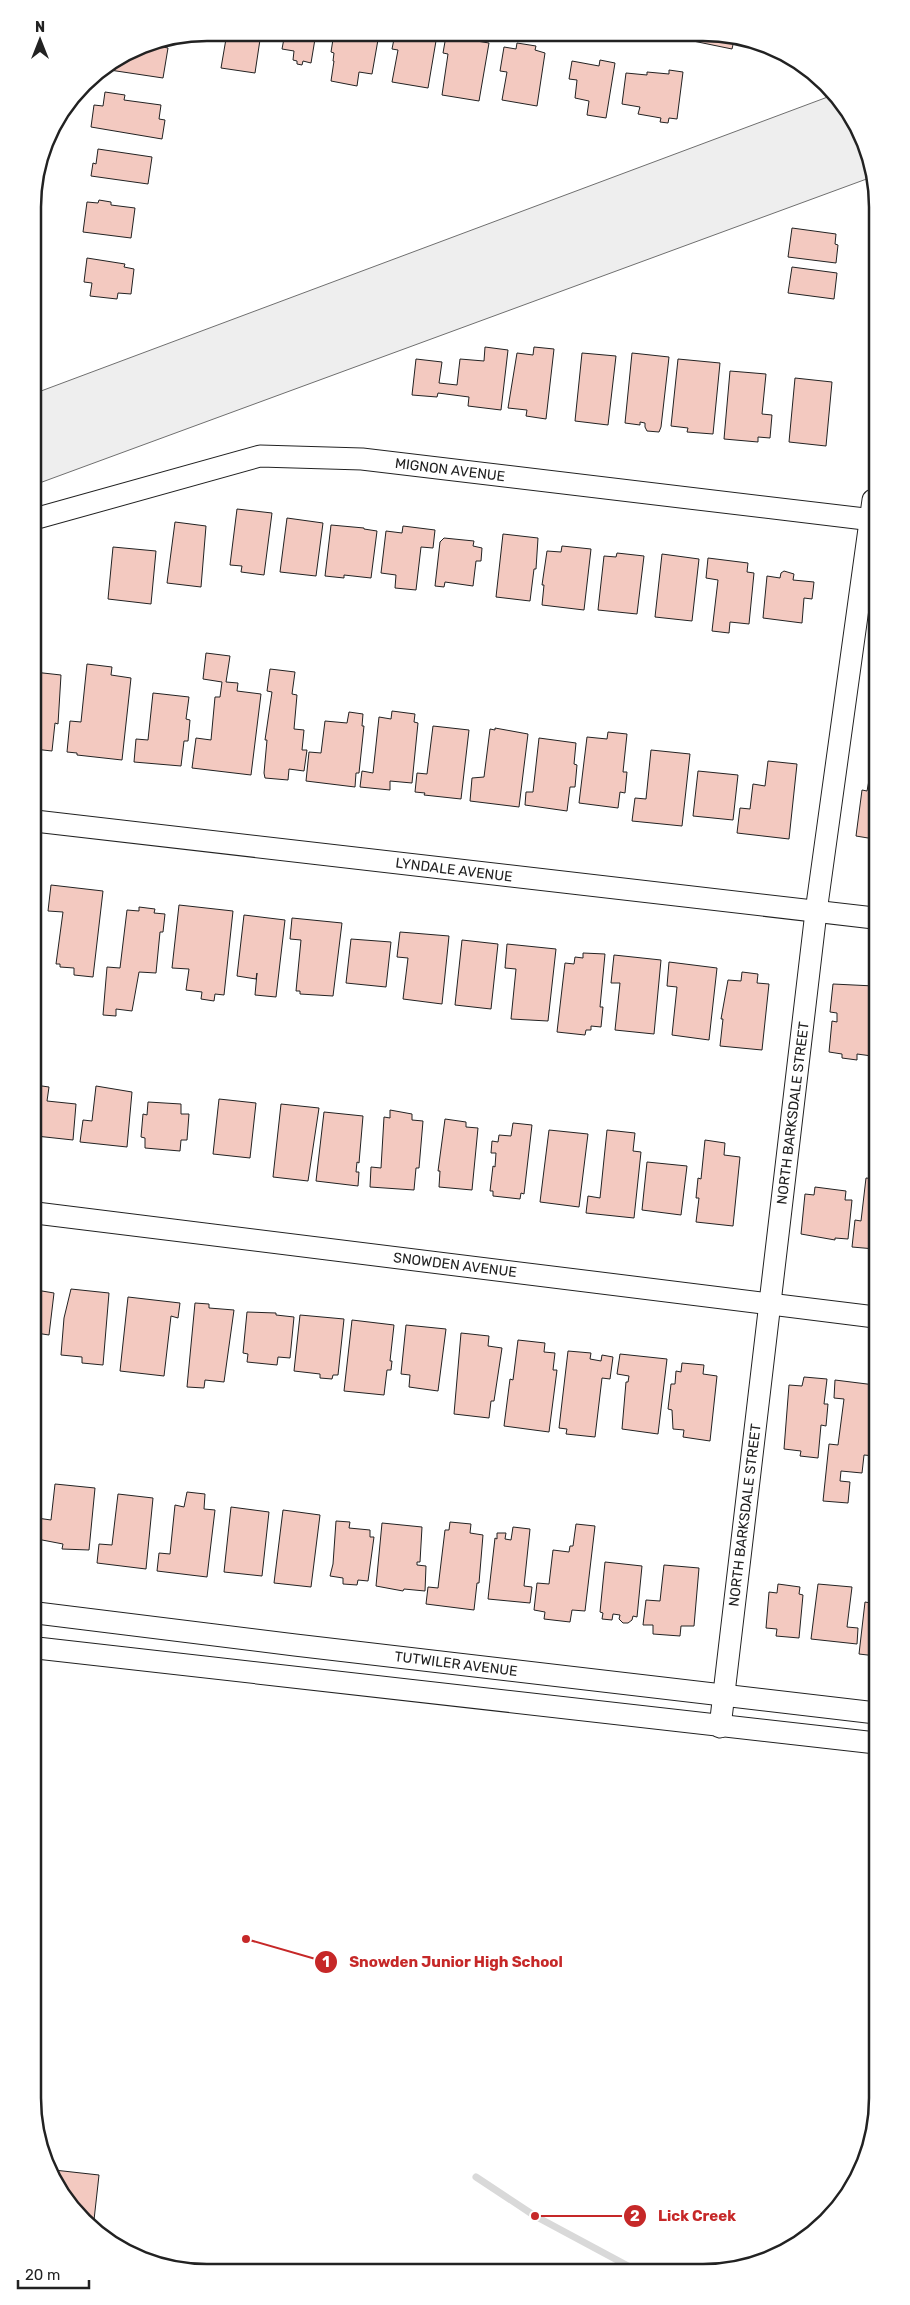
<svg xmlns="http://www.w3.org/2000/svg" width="910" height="2305" font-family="Rubik,sans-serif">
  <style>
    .green { fill: #eee; stroke: #6f6f6f }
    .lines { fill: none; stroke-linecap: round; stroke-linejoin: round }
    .stream { stroke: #d9d9d9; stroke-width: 7 }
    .building { fill: #f3c9c0; stroke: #222 }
    .minor-casing { stroke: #222; stroke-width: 23 }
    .minor { stroke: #fff; stroke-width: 21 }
    .labels { text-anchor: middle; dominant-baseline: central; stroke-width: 4; stroke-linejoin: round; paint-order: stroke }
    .street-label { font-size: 14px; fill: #222; stroke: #fff }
    .rim { fill: none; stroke: #222; stroke-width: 2.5 }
    .leader { fill: none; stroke: #c62828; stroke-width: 2 }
    .callout-dot { fill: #c62828; stroke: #fff; stroke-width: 2 }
    .mark-label { font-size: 15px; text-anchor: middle; font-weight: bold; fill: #fff }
    .callout-label { font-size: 15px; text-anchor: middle; font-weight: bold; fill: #c62828; stroke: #fff; stroke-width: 4; stroke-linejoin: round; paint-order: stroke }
  </style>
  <rect width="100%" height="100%" fill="#fff"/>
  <polygon class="green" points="833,95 872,162 872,177 34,485 33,394"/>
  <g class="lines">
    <polyline class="stream" points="476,2177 535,2216 630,2267"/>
  </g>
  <g class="building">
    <polygon points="211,33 210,39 187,36 207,32"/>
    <polygon points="227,33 261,33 255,73 221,68"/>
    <polygon points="285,33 316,33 311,63 303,61 302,65 297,64 297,61 293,60 294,51 282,49"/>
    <polygon points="334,33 379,34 372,74 359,72 357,86 331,81 334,61 333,61 334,53 331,52"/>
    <polygon points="395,34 437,35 428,88 392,82 398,50 392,49"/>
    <polygon points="446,36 489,43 479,101 442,95 448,54 443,53"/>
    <polygon points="694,36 735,36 732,49 693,41"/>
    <polygon points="517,43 536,46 535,50 545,53 537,106 502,100 507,72 500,71 504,47 516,49"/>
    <polygon points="147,44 168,48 163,78 103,69 140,46"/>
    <polygon points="600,60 615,63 606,118 587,115 589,101 575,98 577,80 569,79 572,61 599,66"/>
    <polygon points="669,70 683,72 677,119 669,118 668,123 660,122 661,118 638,114 640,107 622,104 626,73 647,75 647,72 669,74"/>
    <polygon points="105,92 125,95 124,100 161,105 159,119 165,120 162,139 91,127 94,105 103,106"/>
    <polygon points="98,149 152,157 148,184 91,176 93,163 96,164"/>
    <polygon points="99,200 111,202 111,205 135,208 131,238 83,232 87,202 98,203"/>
    <polygon points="792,228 836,234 835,244 838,245 836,263 788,257"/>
    <polygon points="87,258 125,264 124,267 134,269 131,294 118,293 117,299 90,296 92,283 84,282"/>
    <polygon points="792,267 837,273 834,299 788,293"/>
    <polygon points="485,347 508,350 501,410 468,406 469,397 438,393 437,397 412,395 416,359 442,362 439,383 457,385 460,359 484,361"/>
    <polygon points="534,347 554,349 546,419 526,416 527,410 508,408 517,353 533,355"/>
    <polygon points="582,353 616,356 608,425 575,421"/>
    <polygon points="632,353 669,357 661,427 659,432 647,431 645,427 645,423 640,422 640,425 625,423"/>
    <polygon points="678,359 720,363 713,434 687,432 688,428 671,426"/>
    <polygon points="730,371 766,374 762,414 772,415 770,438 758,437 758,442 724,439"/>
    <polygon points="795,378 832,382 826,446 789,442"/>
    <polygon points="237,509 272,513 264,575 241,572 242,566 230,565"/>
    <polygon points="287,518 323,523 316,576 280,572"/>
    <polygon points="175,522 206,526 201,587 167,583"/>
    <polygon points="331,525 364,528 364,529 377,531 371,578 344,575 344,578 325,576"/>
    <polygon points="403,526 435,530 433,548 421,547 416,590 395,588 396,575 381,573 386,531 402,533"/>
    <polygon points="503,534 538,538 536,569 534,569 530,601 496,597"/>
    <polygon points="444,538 474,541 473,546 482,548 481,561 476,561 473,586 445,582 444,587 435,586 440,542"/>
    <polygon points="562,546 591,549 584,610 542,605 544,585 542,585 547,551 561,552"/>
    <polygon points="113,547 156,551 151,604 108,599"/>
    <polygon points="617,553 644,556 637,614 598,610 604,556 616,557"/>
    <polygon points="662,554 699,559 692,621 655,617"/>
    <polygon points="708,558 748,563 747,572 754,573 749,624 730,622 729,633 712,631 718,580 706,578"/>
    <polygon points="784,571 794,574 793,580 814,582 812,599 804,598 802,623 763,618 767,576 780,578 781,573"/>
    <polygon points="206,653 230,656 226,682 238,683 237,691 261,694 251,775 192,768 196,738 211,740 215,697 220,697 222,682 203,679"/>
    <polygon points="87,664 112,667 111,675 131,678 122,760 77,755 77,753 67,752 70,721 81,722"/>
    <polygon points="270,669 295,672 292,694 297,695 294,729 304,730 302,750 307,750 304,771 289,769 288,780 265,778 264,773 267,740 265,740 272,692 267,691"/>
    <polygon points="34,672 61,675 58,724 55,723 52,751 34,749"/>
    <polygon points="153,693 189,697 186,719 190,720 188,741 184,741 181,766 134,762 136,739 148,740"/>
    <polygon points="392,711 415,714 414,722 418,723 412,783 390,781 390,790 360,787 362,771 373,773 379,717 391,719"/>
    <polygon points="349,712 363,714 362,726 364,726 359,773 356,773 355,787 306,781 309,752 321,753 325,721 347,723"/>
    <polygon points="433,726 469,730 461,799 424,795 425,793 415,792 417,773 427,774"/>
    <polygon points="495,728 528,734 519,807 470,801 472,778 484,777 490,729 495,730"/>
    <polygon points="608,732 627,734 623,772 627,772 625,793 620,792 618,808 579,803 587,737 607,739"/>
    <polygon points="539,738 576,743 574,764 577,765 575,787 570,787 567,811 525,805 526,792 533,792"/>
    <polygon points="651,750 690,754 682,826 632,821 635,798 646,799"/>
    <polygon points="873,759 874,839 856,836 862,790 867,791"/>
    <polygon points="768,761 797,764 789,839 737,833 740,808 750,809 753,784 765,786"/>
    <polygon points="698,771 738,775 733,820 693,816"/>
    <polygon points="51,885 103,891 93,977 74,975 74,968 60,967 60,964 56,964 63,912 48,911"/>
    <polygon points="35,903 41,904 39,929 35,928"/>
    <polygon points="179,905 233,911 224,995 215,994 214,1001 201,999 202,992 186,990 189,969 172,968"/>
    <polygon points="139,907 155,909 154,913 165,914 163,932 160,932 156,973 139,972 132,1011 116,1009 116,1016 103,1015 107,967 120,968 127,910 139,911"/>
    <polygon points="244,915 285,920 276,997 255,995 257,973 256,979 237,976"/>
    <polygon points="292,918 342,923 333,996 300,994 300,991 296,991 301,940 290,939"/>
    <polygon points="400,932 449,936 442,1004 403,999 408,958 397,957"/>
    <polygon points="351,939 391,942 386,987 346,983"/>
    <polygon points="462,940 498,944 491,1009 455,1005"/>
    <polygon points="507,944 556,949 548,1021 511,1019 516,969 505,968"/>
    <polygon points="583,953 605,954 600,1007 603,1007 601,1027 591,1026 591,1030 586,1030 585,1035 557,1032 565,963 574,964 575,957 583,958"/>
    <polygon points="614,955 661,960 654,1034 615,1030 620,983 611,983"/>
    <polygon points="669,962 717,968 709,1040 672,1035 677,987 667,986"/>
    <polygon points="742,972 758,974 757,983 769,984 762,1050 720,1046 723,1019 721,1019 728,980 741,981"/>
    <polygon points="833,984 874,986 872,1056 857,1054 857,1060 842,1058 842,1054 829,1052 832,1021 837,1022 837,1013 830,1012"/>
    <polygon points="35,1085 49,1087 47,1101 76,1104 73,1140 36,1136"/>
    <polygon points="96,1086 132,1092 127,1147 80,1142 83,1120 92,1121"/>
    <polygon points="219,1099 256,1103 250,1158 213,1154"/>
    <polygon points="148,1102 181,1104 181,1114 189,1114 187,1140 181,1140 180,1151 145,1148 145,1138 141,1137 143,1114 147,1115"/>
    <polygon points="281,1104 319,1108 308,1181 273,1177"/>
    <polygon points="390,1110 412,1114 412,1120 423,1121 419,1168 416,1168 414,1190 370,1187 371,1167 381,1168 384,1117 390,1118"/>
    <polygon points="324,1112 363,1116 359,1163 357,1162 356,1172 359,1172 358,1186 316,1181"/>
    <polygon points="445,1119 466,1122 466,1127 478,1128 472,1190 439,1187 440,1171 438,1171"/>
    <polygon points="513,1123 532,1125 524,1194 521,1193 520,1199 493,1196 493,1191 490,1191 493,1166 495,1167 496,1153 491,1153 492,1141 498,1142 499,1135 511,1136"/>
    <polygon points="549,1130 588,1134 579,1207 540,1202"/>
    <polygon points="607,1130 635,1133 633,1151 641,1152 634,1218 586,1213 588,1196 600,1198"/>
    <polygon points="705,1140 725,1143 724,1155 740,1157 733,1226 696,1222 699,1198 696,1198 698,1178 701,1179"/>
    <polygon points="647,1162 687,1166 681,1215 642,1210"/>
    <polygon points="866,1178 875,1179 875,1249 852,1247 855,1220 861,1221"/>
    <polygon points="815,1187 846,1191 845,1200 852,1200 848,1239 835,1238 835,1240 801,1234 805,1194 814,1195"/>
    <polygon points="71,1289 109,1293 103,1365 82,1363 82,1357 61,1355 64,1318"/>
    <polygon points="36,1290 54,1293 49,1335 36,1333"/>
    <polygon points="128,1297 180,1303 178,1318 171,1316 164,1376 120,1371"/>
    <polygon points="195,1303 209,1304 209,1308 234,1310 224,1382 205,1380 204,1388 187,1387"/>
    <polygon points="247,1312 276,1313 276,1315 294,1317 290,1358 278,1357 277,1365 247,1362 248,1354 243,1353"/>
    <polygon points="300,1315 344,1319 338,1375 333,1375 332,1379 320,1378 320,1374 294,1371"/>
    <polygon points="352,1320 394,1325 390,1361 392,1361 391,1370 387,1370 384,1395 344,1391"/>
    <polygon points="406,1325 446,1329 438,1391 409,1387 410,1375 401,1374"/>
    <polygon points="461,1333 489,1336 488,1346 502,1348 494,1401 491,1401 489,1418 454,1414"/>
    <polygon points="518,1340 545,1343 544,1352 555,1353 553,1370 557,1370 549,1432 504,1426 510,1379 513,1380"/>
    <polygon points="568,1351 591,1353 590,1359 601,1361 602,1355 613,1357 610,1379 602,1378 595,1437 566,1434 567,1429 559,1428"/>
    <polygon points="620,1354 667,1359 658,1434 622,1429 626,1382 628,1382 629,1376 617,1374"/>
    <polygon points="682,1363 704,1365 703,1374 717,1376 710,1441 683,1437 684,1430 673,1429 672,1410 668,1409 671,1384 675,1384 676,1371 681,1372"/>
    <polygon points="804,1377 827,1379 824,1404 828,1404 826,1426 821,1425 818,1458 800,1456 801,1451 784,1449 789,1385 802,1386"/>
    <polygon points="835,1380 875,1385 875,1456 864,1455 862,1473 841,1471 840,1481 850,1482 848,1503 823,1501 829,1444 838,1445 844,1399 834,1398"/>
    <polygon points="55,1484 95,1488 89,1550 62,1549 63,1544 37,1539 37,1518 51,1520"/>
    <polygon points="187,1492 205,1494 204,1509 215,1510 207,1577 157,1571 159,1553 170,1554 175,1505 184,1507"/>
    <polygon points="118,1494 153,1498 146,1569 97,1563 99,1544 112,1545"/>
    <polygon points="231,1507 269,1512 262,1576 224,1572"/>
    <polygon points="283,1510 320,1515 311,1587 274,1583"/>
    <polygon points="336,1521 350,1522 349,1528 370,1530 370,1537 374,1537 368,1581 358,1580 357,1585 343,1584 343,1578 330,1576 333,1564"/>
    <polygon points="450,1522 471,1524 470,1533 483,1535 479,1583 477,1583 474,1610 426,1604 428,1587 438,1588 445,1530 449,1530"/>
    <polygon points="382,1523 422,1527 420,1562 417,1562 417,1565 426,1566 425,1591 404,1589 403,1591 376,1586"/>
    <polygon points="576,1524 595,1526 585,1611 572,1610 570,1622 544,1619 545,1612 534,1610 537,1583 549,1584 553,1550 569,1552 570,1546 573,1546"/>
    <polygon points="513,1527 530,1529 524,1586 532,1587 530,1603 488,1599 495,1538 497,1539 497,1533 506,1533 505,1539 511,1540"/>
    <polygon points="605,1562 642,1566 637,1617 633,1616 632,1620 628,1623 623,1623 619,1619 620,1615 613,1614 612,1620 602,1619 603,1613 600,1612"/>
    <polygon points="664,1565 699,1568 694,1626 681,1626 680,1636 653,1634 653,1625 643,1625 646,1600 660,1601"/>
    <polygon points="778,1584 800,1587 799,1594 803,1595 799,1638 776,1636 777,1629 766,1628 769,1592 777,1593"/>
    <polygon points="818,1584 852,1587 847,1627 858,1628 857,1644 811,1639"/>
    <polygon points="865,1602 876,1604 876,1656 859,1654"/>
    <polygon points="54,2170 99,2175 93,2229 84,2222"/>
  </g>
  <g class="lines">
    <g class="minor-casing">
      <g id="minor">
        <polyline points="34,519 260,456 362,459 873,520"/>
        <polyline points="35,821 874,918"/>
        <polyline points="36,1213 875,1317"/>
        <polyline points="37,1613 295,1645 876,1713"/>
        <polyline points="37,1648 876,1743"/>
        <polyline points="720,1727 816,912 873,500"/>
      </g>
    </g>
    <use href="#minor" class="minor"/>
  </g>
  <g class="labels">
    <g class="street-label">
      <text transform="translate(450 470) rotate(7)">MIGNON AVENUE</text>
      <text transform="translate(454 870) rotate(7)">LYNDALE AVENUE</text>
      <text transform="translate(793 1113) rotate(-83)">NORTH BARKSDALE STREET</text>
      <text transform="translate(455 1265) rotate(7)">SNOWDEN AVENUE</text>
      <text transform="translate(745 1515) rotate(-83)">NORTH BARKSDALE STREET</text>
      <text transform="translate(456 1664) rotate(7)">TUTWILER AVENUE</text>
    </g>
  </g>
  <path d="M0 0H910V2305H0ZM207 41H703A166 166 0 0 1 869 207V2098A166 166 0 0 1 703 2264H207A166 166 0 0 1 41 2098V207A166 166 0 0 1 207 41Z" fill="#fff" fill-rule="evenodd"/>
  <path class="rim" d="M207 41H703A166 166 0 0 1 869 207V2098A166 166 0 0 1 703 2264H207A166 166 0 0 1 41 2098V207A166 166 0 0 1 207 41Z"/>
  <path class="leader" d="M246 1939L326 1962M535 2216L635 2216"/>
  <g class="callout-dot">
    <circle cx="246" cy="1939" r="5"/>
    <circle cx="535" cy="2216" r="5"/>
    <circle cx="326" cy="1962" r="12"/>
    <circle cx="635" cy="2216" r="12"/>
  </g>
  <g class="mark-label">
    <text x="326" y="1967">1</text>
    <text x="635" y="2221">2</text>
  </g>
  <g class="callout-label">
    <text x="456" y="1967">Snowden Junior High School</text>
    <text x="697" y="2221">Lick Creek</text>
  </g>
  <g transform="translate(40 40)" stroke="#ffffff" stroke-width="4" paint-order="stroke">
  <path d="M0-4L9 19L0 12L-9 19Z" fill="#222222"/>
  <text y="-8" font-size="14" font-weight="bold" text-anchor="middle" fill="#222222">N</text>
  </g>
  <path d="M18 2280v8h71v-8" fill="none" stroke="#222222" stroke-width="2.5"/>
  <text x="25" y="2280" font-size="15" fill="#222222" stroke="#ffffff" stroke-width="4" paint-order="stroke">20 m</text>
</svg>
